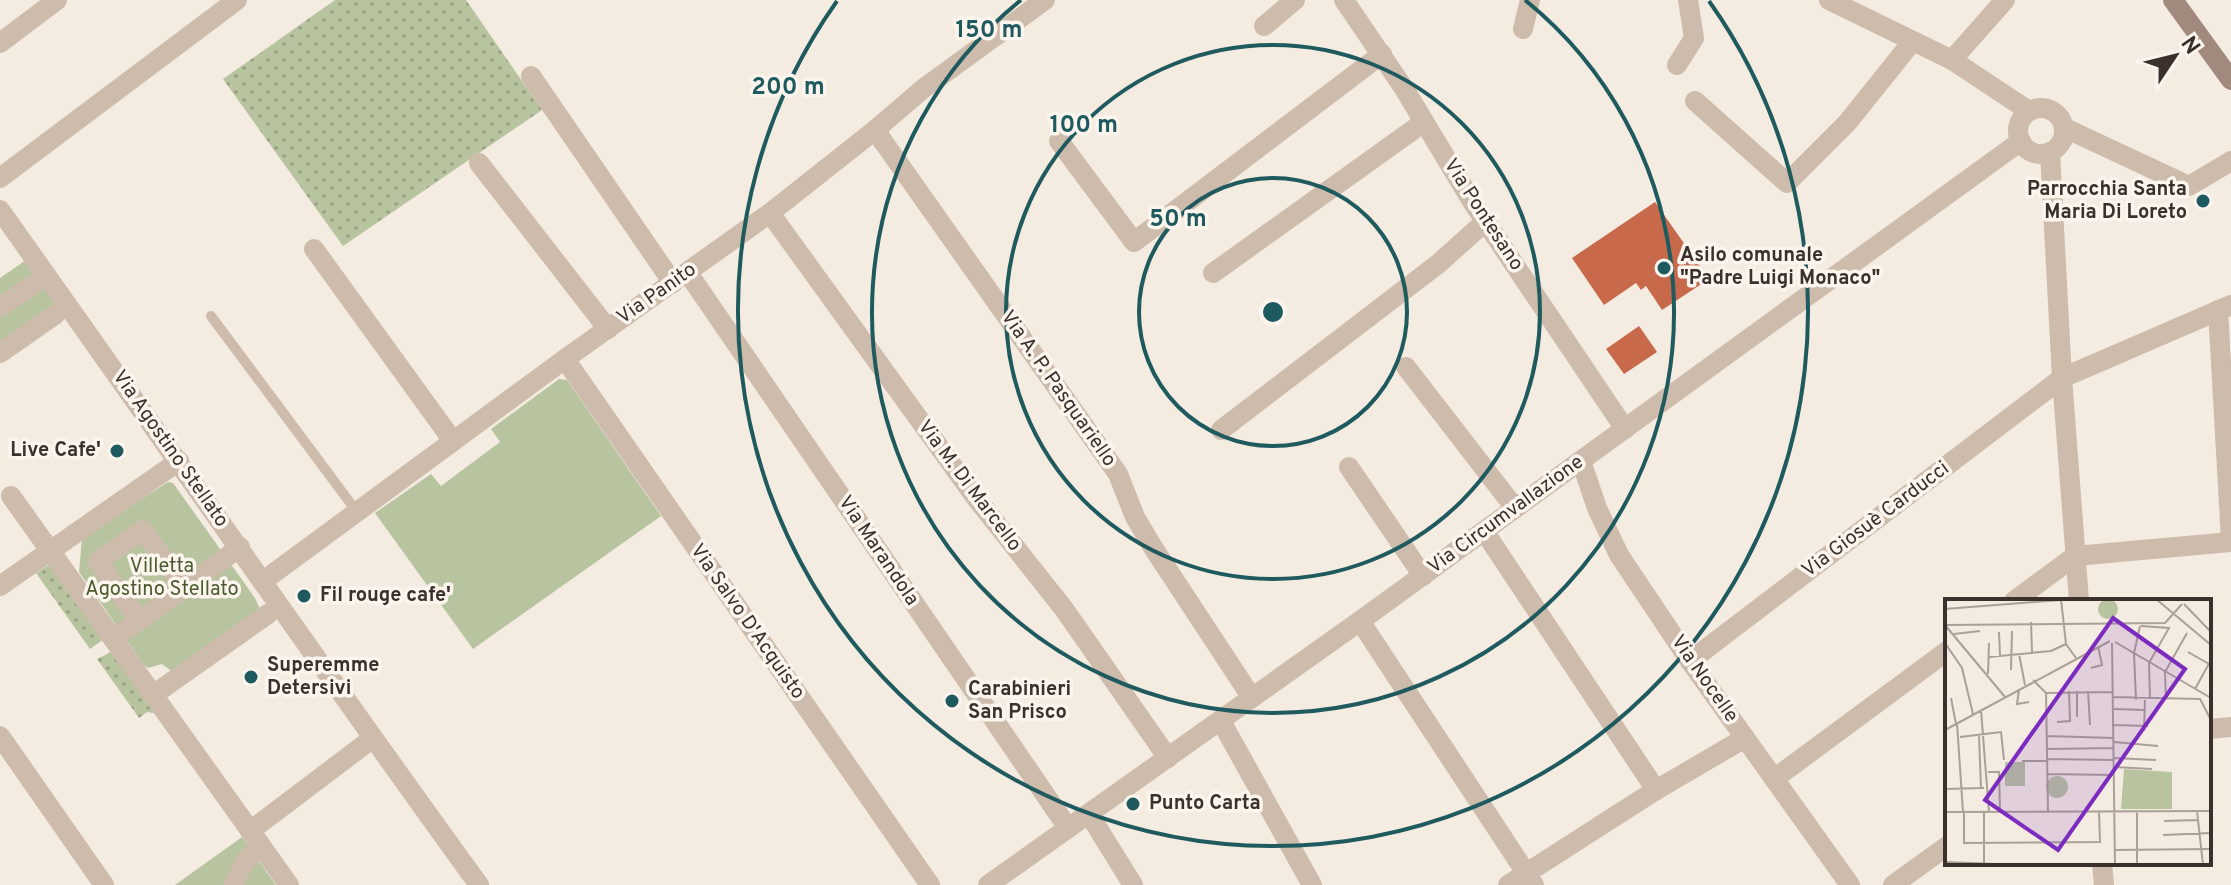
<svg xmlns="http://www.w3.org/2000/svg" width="2231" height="885" font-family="Overpass,sans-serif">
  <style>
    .grass { fill: url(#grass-dots) }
    .green { fill: #b8c4a0 }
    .building { fill: #c8694b }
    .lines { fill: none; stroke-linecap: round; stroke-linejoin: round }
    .lane { stroke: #cdbbac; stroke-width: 10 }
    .street { stroke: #cdbbac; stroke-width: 20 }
    .secondary { stroke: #a18a7d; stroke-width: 20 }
    .ring { fill: none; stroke: #1f5a5e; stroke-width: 4 }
    .poi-dot { fill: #1f5a5e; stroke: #fbf5ee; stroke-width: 3 }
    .labels { text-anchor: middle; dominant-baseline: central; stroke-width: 7; stroke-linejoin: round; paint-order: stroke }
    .poi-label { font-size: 20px; font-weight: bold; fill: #3b302b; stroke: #fbf5ee; text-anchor: start }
    .street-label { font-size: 20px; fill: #3b302b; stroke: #fbf5ee }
    .park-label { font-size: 20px; fill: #4a5a2e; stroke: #fbf5ee }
    .inset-road { fill: none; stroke: #aaa098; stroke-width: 2 }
    .view { fill: #7b2cbf; fill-opacity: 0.15; stroke: #7b2cbf; stroke-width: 4 }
    .inset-edge { fill: none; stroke: #3b302b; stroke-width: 4 }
    .centre { fill: #1f5a5e; stroke: #fbf5ee; stroke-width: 4 }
    .ring-label { font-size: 24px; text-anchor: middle; font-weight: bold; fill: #1f5a5e; stroke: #fbf5ee; stroke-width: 7; stroke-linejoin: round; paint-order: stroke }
  </style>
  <defs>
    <pattern id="grass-dots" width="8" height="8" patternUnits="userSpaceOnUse" patternTransform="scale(2)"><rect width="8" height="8" fill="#b8c4a0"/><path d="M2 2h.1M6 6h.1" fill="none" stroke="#97a083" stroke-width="1.8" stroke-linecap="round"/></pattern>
  </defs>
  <rect width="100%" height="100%" fill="#f4ebe1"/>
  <g class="grass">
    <polygon points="335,0 466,0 542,110 343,246 223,79"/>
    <polygon points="52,563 104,639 90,649 36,573"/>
    <polygon points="113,651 158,711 153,713 147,712 139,718 97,659"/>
  </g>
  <g class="green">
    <polygon points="32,256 70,308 0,358 0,278"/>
    <polygon points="559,379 567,380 661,516 473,649 375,513 431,474 441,486 500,442 491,429"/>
    <polygon points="168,482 173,483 255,598 260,609 174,673 162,664 148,668 144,665 79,572 82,538"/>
    <polygon points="242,837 276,885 175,885"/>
  </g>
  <g class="building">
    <polygon points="1655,202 1709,279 1662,310 1646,286 1641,290 1636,283 1604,305 1572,258"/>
    <polygon points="1639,326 1657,352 1624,374 1606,349"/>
  </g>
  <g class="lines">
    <polyline class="lane" points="211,316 357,512"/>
    <g class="street">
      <polyline points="1344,0 1405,90 1473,203 1625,429"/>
      <polyline points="1829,0 1952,60 2029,111"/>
      <polyline points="1264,26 1295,0"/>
      <polyline points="1523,29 1530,0"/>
      <polyline points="0,43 57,0"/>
      <polyline points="1952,60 2005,0"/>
      <polyline points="1677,65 1694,38 1688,0"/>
      <polyline points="531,76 673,283"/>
      <polyline points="1695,101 1787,183 1847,123 1912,42"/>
      <circle cx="2041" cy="131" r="23"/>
      <polyline points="2065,128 2189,186 2231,161"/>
      <polyline points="875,130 1118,474 1135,517 1154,549 1252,698"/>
      <polyline points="1059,141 1134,242 1382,54"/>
      <polyline points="2050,152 2062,378 2079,601"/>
      <polyline points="479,163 608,329"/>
      <polyline points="0,178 237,0"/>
      <path d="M0,210C160,435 317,662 479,885"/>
      <polyline points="770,213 976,498 1064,609 1168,758"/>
      <polyline points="314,249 453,441"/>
      <polyline points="688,273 1068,828"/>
      <polyline points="1213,273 1424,122"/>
      <polyline points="0,307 34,284"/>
      <polyline points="2218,310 2231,540"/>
      <polyline points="0,353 56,314"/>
      <polyline points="565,359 930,885"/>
      <polyline points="1406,367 1515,508"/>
      <polyline points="1221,430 1438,264 1486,221"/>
      <polyline points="1581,461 1597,508 1619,555 1690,661 1850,885"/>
      <polyline points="1349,467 1423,576"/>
      <polyline points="11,496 289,885"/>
      <polyline points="1484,531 1656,790"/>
      <polyline points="263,581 565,359 770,213 875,130 924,88 1045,0"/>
      <polyline points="0,586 179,461"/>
      <polyline points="2014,601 2075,556 2231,542"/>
      <polyline points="139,621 184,588"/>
      <polyline points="1360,621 1534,885"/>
      <polyline points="113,638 139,621 98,561 143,530 184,588 240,547"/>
      <polyline points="1690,661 2062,378 2231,305"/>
      <polyline points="153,695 268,614"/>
      <polyline points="1221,721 1312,885"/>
      <polyline points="2209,729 2231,727"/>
      <polyline points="0,736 104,885"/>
      <polyline points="1774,779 1947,651"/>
      <polyline points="1089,814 1133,885"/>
      <polyline points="250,831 373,738"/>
      <polyline points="2102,863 2104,885"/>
      <polyline points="234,885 245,862 260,844"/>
      <polyline points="988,885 1360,621 2021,141"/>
      <polyline points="1508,885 1656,790 1745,738"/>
      <polyline points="1893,885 1947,846"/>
    </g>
    <polyline class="secondary" points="2173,0 2231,80"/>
  </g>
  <g class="ring">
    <circle cx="1273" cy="312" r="134"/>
    <circle cx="1273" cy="312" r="267"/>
    <path d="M1525 0A401 401 0 1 1 1021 0"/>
    <path d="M1709 1A535 535 0 1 1 837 1"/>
  </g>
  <g class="poi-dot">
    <circle cx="2203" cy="201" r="8"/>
    <circle cx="1664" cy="268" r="8"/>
    <circle cx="117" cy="451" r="8"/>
    <circle cx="304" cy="596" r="8"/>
    <circle cx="251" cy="677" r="8"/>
    <circle cx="952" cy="701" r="8"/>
    <circle cx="1133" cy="804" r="8"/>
  </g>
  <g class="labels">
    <g class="poi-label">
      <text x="2187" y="190" text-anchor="end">Parrocchia Santa<tspan x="2187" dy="23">Maria Di Loreto</tspan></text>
      <text x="1680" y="256">Asilo comunale<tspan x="1680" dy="23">"Padre Luigi Monaco"</tspan></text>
      <text x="101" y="451" text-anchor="end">Live Cafe'</text>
      <text x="320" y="596">Fil rouge cafe'</text>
      <text x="267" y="666">Superemme<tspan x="267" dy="23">Detersivi</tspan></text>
      <text x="968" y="690">Carabinieri<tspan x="968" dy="23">San Prisco</tspan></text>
      <text x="1149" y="804">Punto Carta</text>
    </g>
    <g class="street-label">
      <text transform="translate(1483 215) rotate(57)">Via Pontesano</text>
      <text transform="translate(657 294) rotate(-35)">Via Panito</text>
      <text transform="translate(1058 389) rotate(55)">Via A. P. Pasquariello</text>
      <text transform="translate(170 449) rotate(55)">Via Agostino Stellato</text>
      <text transform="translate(969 486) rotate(53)">Via M. Di Marcello</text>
      <text transform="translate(1506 515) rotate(-36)">Via Circumvallazione</text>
      <text transform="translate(1876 520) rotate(-37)">Via Giosuè Carducci</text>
      <text transform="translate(878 551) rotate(56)">Via Marandola</text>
      <text transform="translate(747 622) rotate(55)">Via Salvo D'Acquisto</text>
      <text transform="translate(1704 679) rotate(55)">Via Nocelle</text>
    </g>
    <g class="park-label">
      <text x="162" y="567">Villetta<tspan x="162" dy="23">Agostino Stellato</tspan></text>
    </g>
  </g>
  <g transform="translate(1945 599)">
    <rect width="266" height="266" fill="#f4ebe1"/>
    <path d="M60,163H80V187H60Z" fill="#b8c4a0"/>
    <path d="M153 10a10 10 0 1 1 20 0a10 10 0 1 1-20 0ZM179,170L227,173V210H176ZM101 188a11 11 0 1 1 22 0a11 11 0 1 1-22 0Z" fill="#b8c4a0"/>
    <path class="inset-road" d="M116,0L121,45L131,59M211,0L266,46M239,5L266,33M0,10L116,1M86,23L87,53M0,26L220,24L237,5M0,26L60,98M196,27L224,29L204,64L205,100M54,33L55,57M9,35L35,32M170,43L266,99M0,44L17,69L28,115M167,44L170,266M243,53L264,65M74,55L80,86M44,58L106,52L121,45M146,69L157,66L153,47M66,71L67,32M43,75L44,44M88,81L101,94L103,213M250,90L266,61M74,91L72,105L84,103M132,92V118M143,92L145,126M101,94L168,93M168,98L255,100L266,121M6,99L11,125M191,101L189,54L195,27M221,101L220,73L242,34M169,110L199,111M36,111L44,213M112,123L125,122L124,92M12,124L18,213M169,126L203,127M0,131L165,42M199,132L200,101M34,136L36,189M101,137L169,139M15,138L56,133L59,161M169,143L213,147M102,150L169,149M169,159L211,161M102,160L169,161M77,162H102M169,168L207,170M43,173H54L55,213M102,175L169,176M0,190L39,189M192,212V266M252,212L258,266M0,213L266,212M19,213V244L155,243L154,212M219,222L253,221M218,236L266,234M170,251L266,250M0,263L77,266M39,265V213"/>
    <path class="view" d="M168,19L240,70L113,251L40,201Z"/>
    <rect width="266" height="266" class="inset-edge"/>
  </g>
  <circle cx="1273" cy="312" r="12" class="centre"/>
  <g class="ring-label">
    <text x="989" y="37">150 m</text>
    <text x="788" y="94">200 m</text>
    <text x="1084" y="132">100 m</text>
    <text x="1178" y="226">50 m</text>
  </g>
  <g transform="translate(2175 56) rotate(55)" stroke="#fbf5ee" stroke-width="6" paint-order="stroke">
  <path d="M0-6L14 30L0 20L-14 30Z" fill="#3b302b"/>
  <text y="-12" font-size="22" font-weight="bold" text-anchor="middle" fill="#3b302b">N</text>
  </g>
</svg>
